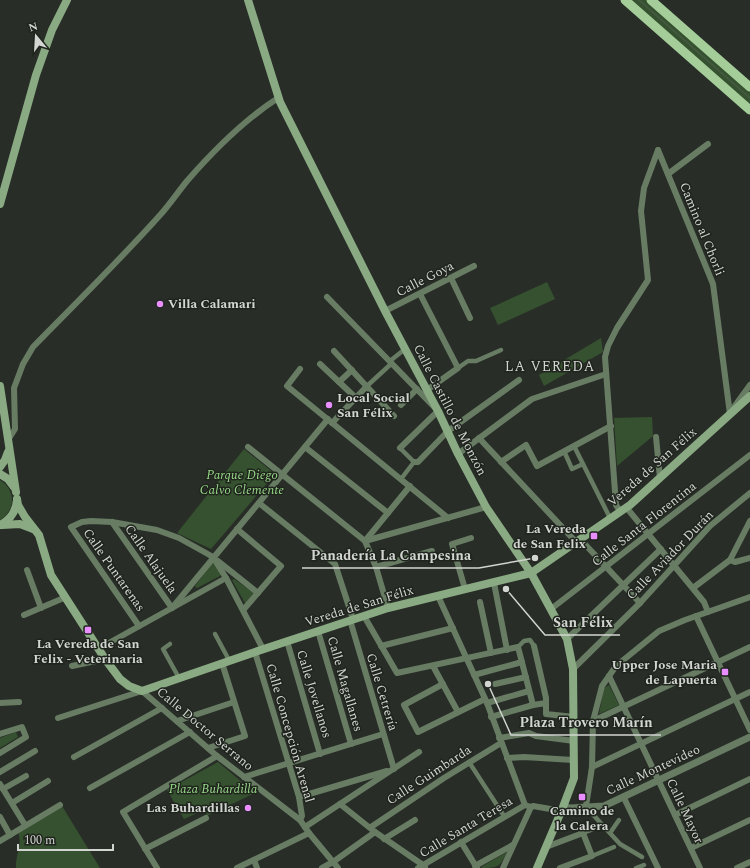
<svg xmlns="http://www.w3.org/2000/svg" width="750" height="868" font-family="Spectral,serif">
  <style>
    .green { fill: #36512f }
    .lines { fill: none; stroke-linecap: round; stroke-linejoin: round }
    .stream { stroke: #42593f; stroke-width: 2 }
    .pedestrian { stroke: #687c64; stroke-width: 4.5 }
    .minor { stroke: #687c64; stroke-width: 6 }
    .tertiary { stroke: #687c64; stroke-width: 7 }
    .secondary { stroke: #8aaa83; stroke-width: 8 }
    .primary { stroke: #a4cd9a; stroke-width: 9 }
    .poi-dot { fill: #e98efe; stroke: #1f241d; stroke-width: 1.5 }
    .labels { text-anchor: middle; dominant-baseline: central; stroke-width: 3; stroke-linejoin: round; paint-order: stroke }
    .street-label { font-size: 13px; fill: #d2d5d1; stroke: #1f241d }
    .poi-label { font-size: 13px; font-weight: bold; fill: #d2d5d1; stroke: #1f241d; text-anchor: end }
    .park-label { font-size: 13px; font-style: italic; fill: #97d788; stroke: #1f241d }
    .neighbourhood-label { font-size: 14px; letter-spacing: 1px; fill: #d2d5d1; stroke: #1f241d }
    .leader { fill: none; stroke: #d2d5d1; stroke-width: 1.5 }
    .callout-dot { fill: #d2d5d1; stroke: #1f241d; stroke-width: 1.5 }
    .callout-label { font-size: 14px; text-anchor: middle; font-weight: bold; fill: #d2d5d1; stroke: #1f241d; stroke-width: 3; stroke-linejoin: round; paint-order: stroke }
  </style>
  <rect width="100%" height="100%" fill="#282e27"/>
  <g class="green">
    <polygon points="625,0 651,0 750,87 750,110"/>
    <polygon points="547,282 555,299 498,325 490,308"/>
    <polygon points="601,338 603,352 544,386 539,375"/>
    <polygon points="652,417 653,436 617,466 614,418"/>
    <polygon points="244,449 275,474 211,549 177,533"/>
    <path d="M0,480C16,490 16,510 0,520Z"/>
    <polygon points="212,563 216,564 221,574 220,576 197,588 195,586"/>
    <polygon points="234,579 254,593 245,603 232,580"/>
    <polygon points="609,685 619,705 599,714 604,688"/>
    <polygon points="16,732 18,737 0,748 0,738"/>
    <polygon points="218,762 255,793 207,816 204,810 184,819 167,790"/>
    <path d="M62,806L100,868H16C15,855 23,845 18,832Z"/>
    <path d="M507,852C500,867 498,868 482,868L481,867Z"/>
  </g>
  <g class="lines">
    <polyline class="stream" points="639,0 750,98"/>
    <g class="pedestrian">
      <polyline points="390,361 405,349"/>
      <polyline points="458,368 468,361 476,361 501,350"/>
      <polyline points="367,386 392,363"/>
      <polyline points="574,446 610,518"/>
      <polyline points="400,448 414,462 401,479"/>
      <polyline points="564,451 572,469 583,464"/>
      <polyline points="215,634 229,660"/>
      <polyline points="170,644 163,649 179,678"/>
      <polyline points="518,647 524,641 530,640 534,646"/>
      <polyline points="469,762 504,816"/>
      <polyline points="586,807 620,844 642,857"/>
      <polyline points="583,833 599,827"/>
      <polyline points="610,833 619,820"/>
      <polyline points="592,856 614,847"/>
      <polyline points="636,868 644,865"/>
    </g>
    <g class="minor">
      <polyline points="658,150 713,284 730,414"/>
      <polyline points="668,174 708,144"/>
      <polyline points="451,278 470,318"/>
      <polyline points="420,294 458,368 427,390"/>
      <polyline points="327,297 438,411 400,448"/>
      <polyline points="385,311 474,266"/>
      <polyline points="334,351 394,416"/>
      <polyline points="320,364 356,398"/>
      <polyline points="300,369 287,386 448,518"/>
      <polyline points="339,382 352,370"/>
      <polyline points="401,405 417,389"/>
      <polyline points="734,407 750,385"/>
      <polyline points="332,423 367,386"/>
      <polyline points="656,437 660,478"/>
      <polyline points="479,438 576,542"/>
      <path d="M8,440L15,429L14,388L23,364L33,347C76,303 120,260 161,214C170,204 178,192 187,181C214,150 244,120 278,98"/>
      <polyline points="248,447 365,541 376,567 388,608"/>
      <polyline points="305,447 388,513"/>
      <polyline points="458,454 532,399 606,374"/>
      <polyline points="414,462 418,462 448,431 519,380"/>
      <polyline points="501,462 526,445 537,466 611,426"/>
      <polyline points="259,503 335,564 353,619"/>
      <polyline points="626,507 704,602 708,612"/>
      <polyline points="620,511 616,505 605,357 608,346 617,328 648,280 641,211 644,188 658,150"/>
      <polyline points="112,522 172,608"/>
      <polyline points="237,529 281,566 244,609"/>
      <polyline points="580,539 640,603"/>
      <polyline points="365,541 486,507"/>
      <polyline points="365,541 410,486"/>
      <polyline points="730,560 735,562 750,558"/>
      <polyline points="218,561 258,593"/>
      <polyline points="376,567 432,551"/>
      <polyline points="27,570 41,608"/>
      <polyline points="494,583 507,650"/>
      <polyline points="693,588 730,560 750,521"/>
      <polyline points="465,589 452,544 471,538"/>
      <polyline points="438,596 487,703 525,805 531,807 503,868"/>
      <polyline points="480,602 491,653"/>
      <polyline points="172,608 328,419"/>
      <polyline points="551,609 750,455"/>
      <polyline points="24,615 66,597"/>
      <polyline points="364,616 397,673 518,647 533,705"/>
      <polyline points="696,616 750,730"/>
      <polyline points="350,620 394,769"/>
      <polyline points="139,626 71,527 82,522 91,521 112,522 157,530 179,538 206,553 213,557 226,578 263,649"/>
      <polyline points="318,631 351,744"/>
      <polyline points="567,639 661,549"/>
      <polyline points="287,641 320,754"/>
      <polyline points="381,646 453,628"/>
      <polyline points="534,646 546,698 546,703"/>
      <polyline points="98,649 226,578"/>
      <polyline points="255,652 299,797 302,816 300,820"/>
      <polyline points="72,666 105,659"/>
      <polyline points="433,666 458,712"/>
      <polyline points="573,669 640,603 710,526 750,493"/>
      <polyline points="474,675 522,662"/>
      <polyline points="609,676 700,868"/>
      <polyline points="443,684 404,705 418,732 485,699"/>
      <polyline points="495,684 526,677"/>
      <polyline points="0,703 19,702"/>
      <polyline points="487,703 529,691"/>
      <polyline points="491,717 533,705 546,703 546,714 574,717"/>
      <polyline points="58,718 142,691 217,756 300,820 309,833 338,868"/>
      <polyline points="177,721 234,702"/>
      <polyline points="593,721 750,647"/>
      <polyline points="0,734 22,727 26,737 0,753"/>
      <polyline points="499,738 529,733 536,736 574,741"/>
      <polyline points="208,748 245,736 222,663"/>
      <polyline points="74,757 162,708"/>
      <polyline points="507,758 524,757 573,760"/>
      <polyline points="592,767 750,692"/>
      <polyline points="0,772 35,751"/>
      <polyline points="244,777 383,734"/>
      <polyline points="0,784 25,825"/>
      <polyline points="90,788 190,732"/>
      <polyline points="3,789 26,776"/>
      <polyline points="299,797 387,771"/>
      <polyline points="624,798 658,868"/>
      <polyline points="12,803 48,781"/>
      <polyline points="340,804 375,832 423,865 425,867"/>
      <polyline points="586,806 592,767 593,721 602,686 616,666 659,631 685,620 750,597"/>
      <polyline points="531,807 533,806 562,811"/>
      <polyline points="675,815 750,779"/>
      <polyline points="0,817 10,835"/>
      <polyline points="305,827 419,752"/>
      <polyline points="371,827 444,778 501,743"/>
      <polyline points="384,839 415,820"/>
      <polyline points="0,841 60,805"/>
      <polyline points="461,842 477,868"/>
      <polyline points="546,847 583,833 592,856 560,868"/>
      <polyline points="691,848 750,820"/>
      <polyline points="145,849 206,818"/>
      <polyline points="254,860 257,868"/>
      <polyline points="475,866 513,845"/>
      <polyline points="157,868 123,812 217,756"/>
      <polyline points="237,868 309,833"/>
      <polyline points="322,868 333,862 375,832"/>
      <polyline points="418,868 525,805"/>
      <polyline points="737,868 750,862"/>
    </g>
    <polyline class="tertiary" points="563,807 571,808 604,806 750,737"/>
    <g class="secondary">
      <polyline points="248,0 280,102 385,311 438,411 458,454 486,507 531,573 567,639 573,669 574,778 563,807 537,868"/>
      <polyline points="0,204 36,75 52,30 67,0"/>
      <polyline points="0,386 16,492"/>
      <polyline points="0,467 5,460 8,452"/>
      <polyline points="0,474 8,479 14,487"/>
      <polyline points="17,499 18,505 25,517 39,535 51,575 105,659 120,679 129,686 142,691 255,652 388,608 531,573 630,505 750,396"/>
      <path d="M0,525C10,520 16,512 17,500"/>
      <polyline points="2,525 20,524 33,529"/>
    </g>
    <g class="primary">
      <polyline points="625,0 750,110"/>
      <polyline points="651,0 750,87"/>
    </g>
  </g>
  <g class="poi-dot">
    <circle cx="160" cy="304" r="4"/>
    <circle cx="329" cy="405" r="4"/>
    <rect x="590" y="532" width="8" height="8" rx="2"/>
    <rect x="84" y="626" width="8" height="8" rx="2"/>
    <rect x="721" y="668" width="8" height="8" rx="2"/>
    <rect x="578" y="793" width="8" height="8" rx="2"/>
    <circle cx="248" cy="808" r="4"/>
  </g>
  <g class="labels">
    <g class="street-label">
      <text transform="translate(702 229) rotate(68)">Camino al Chorli</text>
      <text transform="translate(425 279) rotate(-27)">Calle Goya</text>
      <text transform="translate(450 410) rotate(63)">Calle Castillo de Monzón</text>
      <text transform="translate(652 467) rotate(-41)">Vereda de San Félix</text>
      <text transform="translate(644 524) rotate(-38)">Calle Santa Florentina</text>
      <text transform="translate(670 555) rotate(-46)">Calle Aviador Durán</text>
      <text transform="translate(151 559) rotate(55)">Calle Alajuela</text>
      <text transform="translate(114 570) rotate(55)">Calle Puntarenas</text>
      <text transform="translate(359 606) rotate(-17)">Vereda de San Félix</text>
      <text transform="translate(345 684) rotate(74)">Calle Magallanes</text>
      <text transform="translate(382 692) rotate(73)">Calle Cetrería</text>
      <text transform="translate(314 694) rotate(73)">Calle Jovellanos</text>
      <text transform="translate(205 729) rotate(40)">Calle Doctor Serrano</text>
      <text transform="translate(290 733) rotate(74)">Calle Concepción Arenal</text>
      <text transform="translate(653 770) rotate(-25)">Calle Montevideo</text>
      <text transform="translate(429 775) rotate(-33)">Calle Guimbarda</text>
      <text transform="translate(685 811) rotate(65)">Calle Mayor</text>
      <text transform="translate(466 827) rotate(-31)">Calle Santa Teresa</text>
    </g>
    <g class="poi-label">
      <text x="168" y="304" text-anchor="start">Villa Calamari</text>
      <text x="337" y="398" text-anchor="start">Local Social<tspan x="337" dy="15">San Félix</tspan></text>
      <text x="586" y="529">La Vereda<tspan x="586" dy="15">de San Felix</tspan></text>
      <text x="88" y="644" text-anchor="middle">La Vereda de San<tspan x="88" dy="15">Felix - Veterinaria</tspan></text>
      <text x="717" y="665">Upper Jose Maria<tspan x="717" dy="15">de Lapuerta</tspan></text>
      <text x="240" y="808">Las Buhardillas</text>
      <text x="582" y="811" text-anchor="middle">Camino de<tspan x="582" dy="15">la Calera</tspan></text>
    </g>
    <g class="park-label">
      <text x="242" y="475">Parque Diego<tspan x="242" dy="15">Calvo Clemente</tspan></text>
      <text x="213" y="789">Plaza Buhardilla</text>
    </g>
    <g class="neighbourhood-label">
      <text x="550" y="366">LA VEREDA</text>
    </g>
  </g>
  <path class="leader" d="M535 558L479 568H302M506 589L545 635H620M488 684L511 735H661"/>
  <g class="callout-dot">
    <circle cx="535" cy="558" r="4"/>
    <circle cx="506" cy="589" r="4"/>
    <circle cx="488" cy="684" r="4"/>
  </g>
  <g class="callout-label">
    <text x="391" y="560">Panadería La Campesina</text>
    <text x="583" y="627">San Félix</text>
    <text x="586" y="727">Plaza Trovero Marín</text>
  </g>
  <g transform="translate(36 36) rotate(342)" stroke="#1f241d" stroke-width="3" paint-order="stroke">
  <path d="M0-3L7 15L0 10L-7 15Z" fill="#d2d5d1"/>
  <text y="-6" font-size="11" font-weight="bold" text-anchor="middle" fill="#d2d5d1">N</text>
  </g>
  <path d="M18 844v6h95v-6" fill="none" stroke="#d2d5d1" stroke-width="2"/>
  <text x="24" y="844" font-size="12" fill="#d2d5d1" stroke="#1f241d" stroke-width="3" paint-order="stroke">100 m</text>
</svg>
